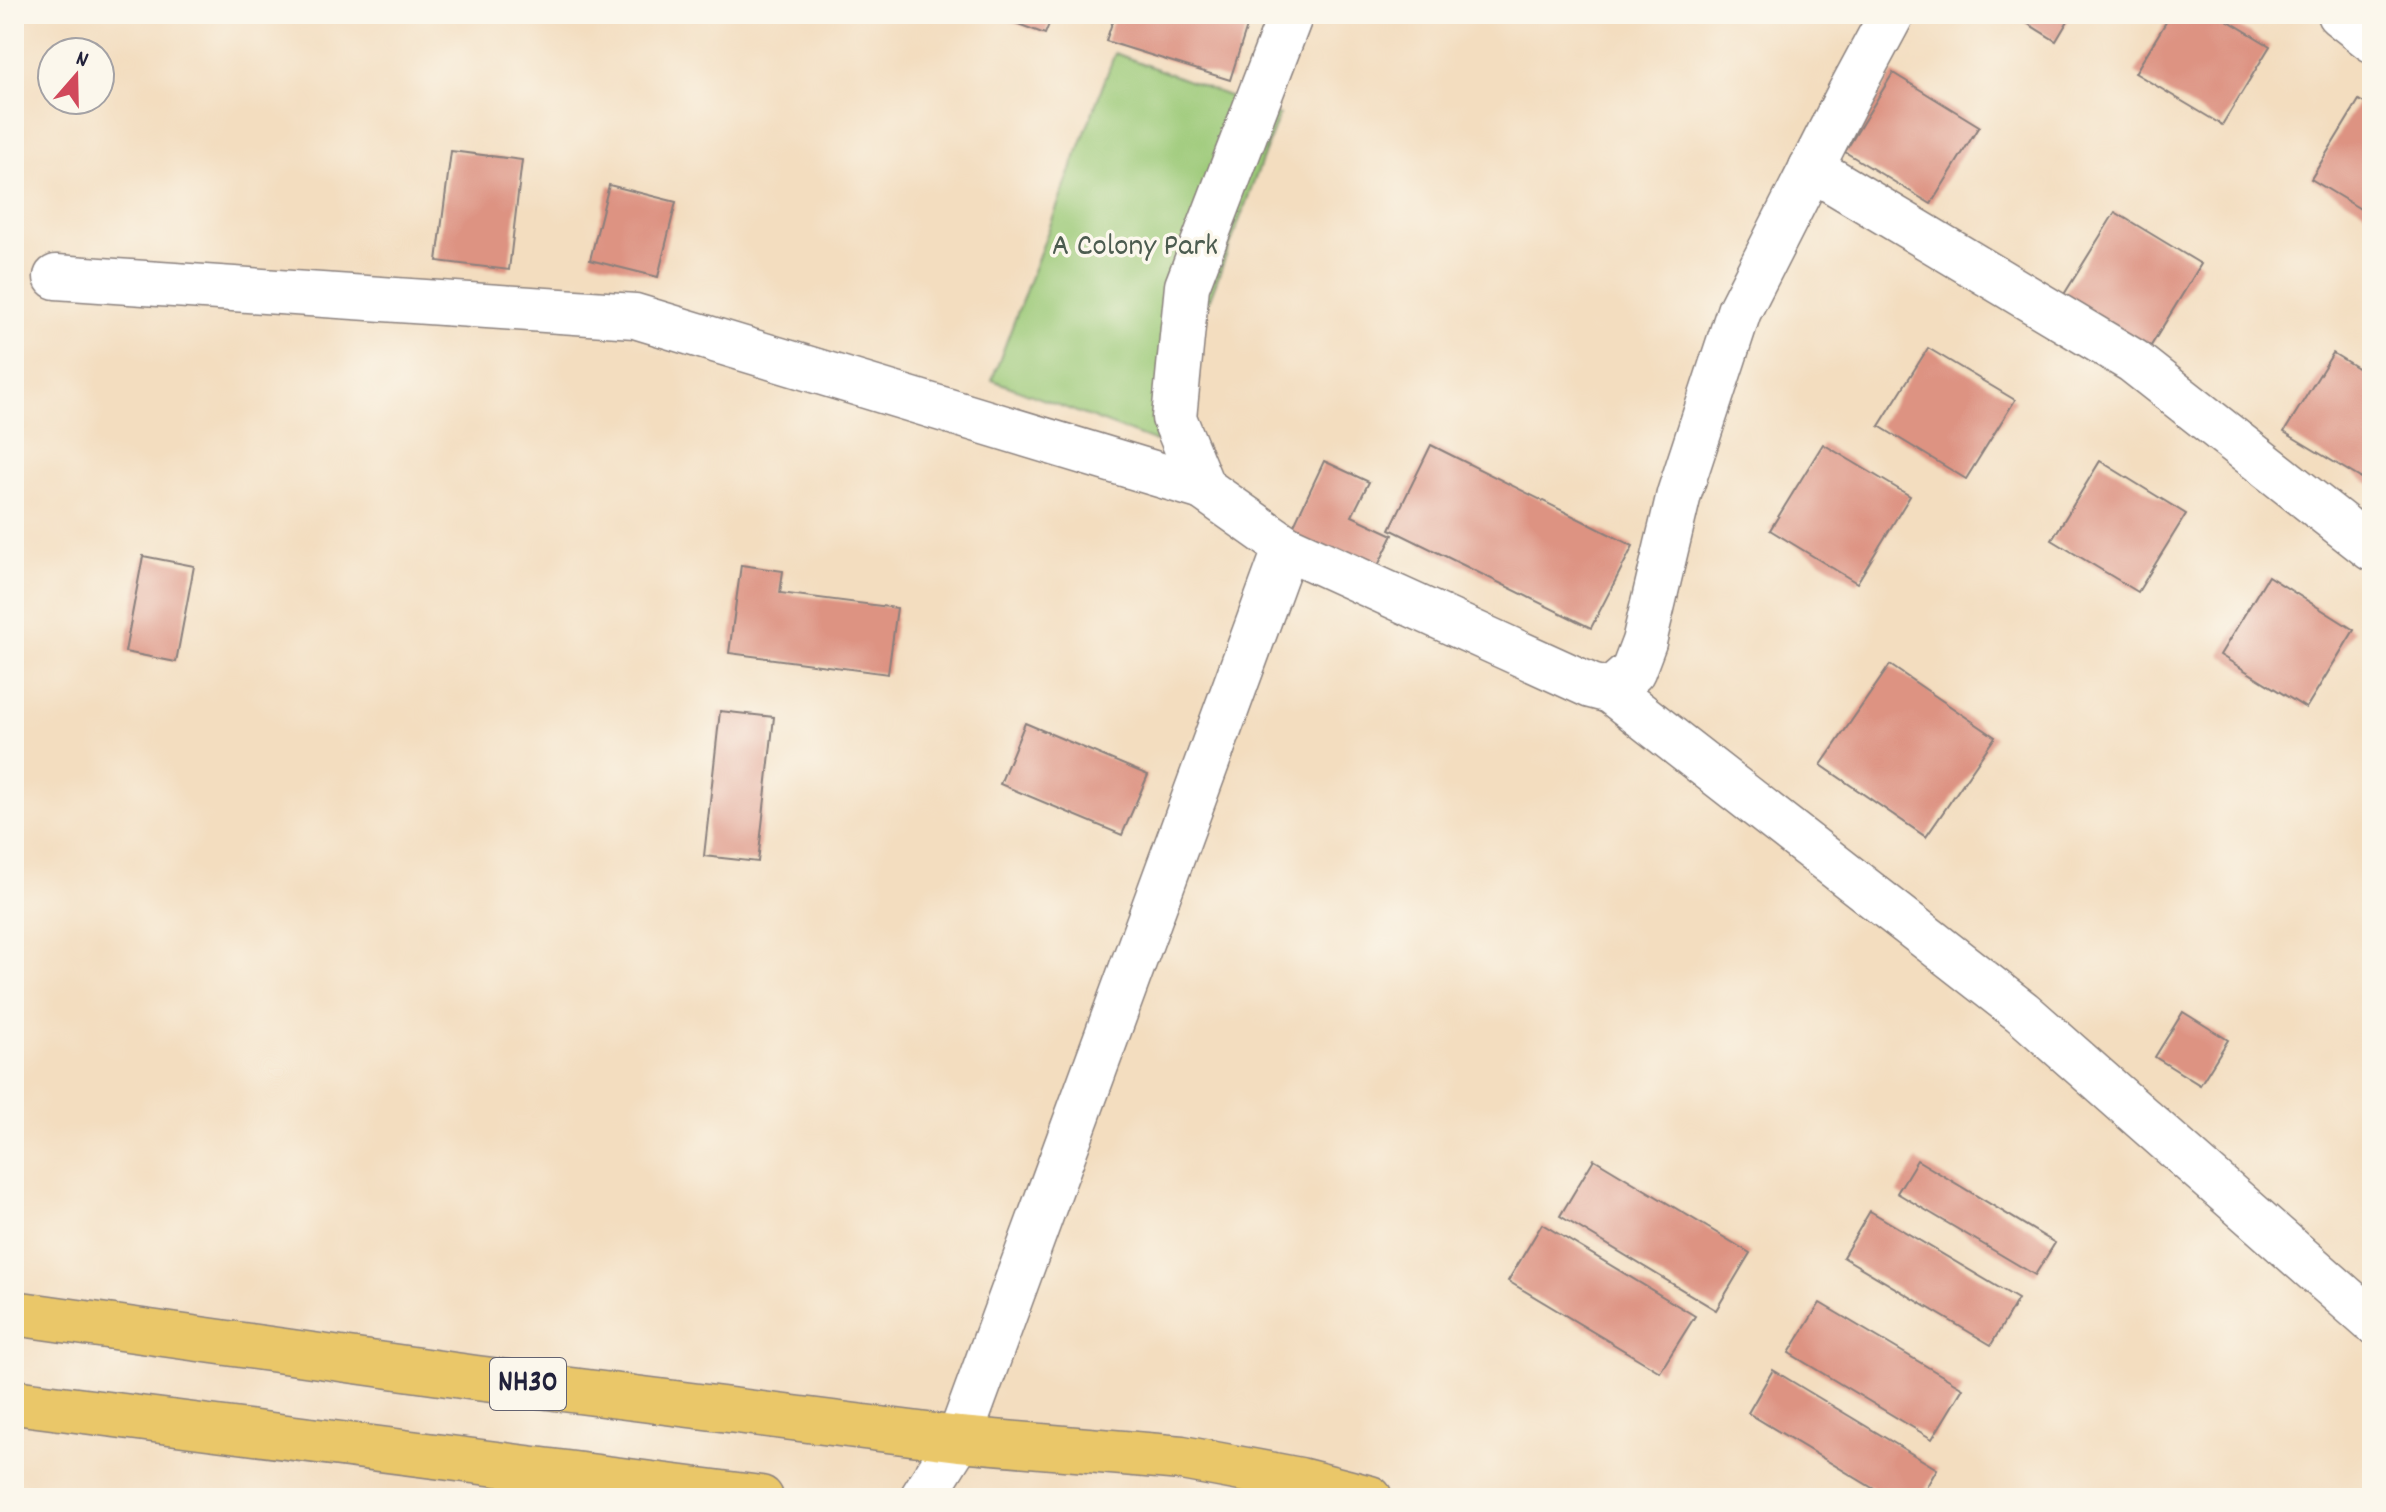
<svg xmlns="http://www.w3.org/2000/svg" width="2386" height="1512" font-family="Dekko,sans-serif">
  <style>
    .green { fill: #9bc977; stroke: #5e7659; stroke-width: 2 }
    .building { fill: #dd9382 }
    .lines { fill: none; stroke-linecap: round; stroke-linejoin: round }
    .minor-casing { stroke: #8a807d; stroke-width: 47 }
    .highway-casing { stroke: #8a807d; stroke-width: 47 }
    .minor { stroke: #fff; stroke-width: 44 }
    .highway { stroke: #eac769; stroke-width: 44 }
    .labels { text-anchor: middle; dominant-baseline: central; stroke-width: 7; stroke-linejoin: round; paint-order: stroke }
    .shield { fill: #fbf7ec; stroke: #636270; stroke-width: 2 }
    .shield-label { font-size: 30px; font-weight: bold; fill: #22223b }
    .park-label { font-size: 32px; fill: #4c5c50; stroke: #fbf7ec }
  </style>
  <rect width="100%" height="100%" fill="#fbf7ec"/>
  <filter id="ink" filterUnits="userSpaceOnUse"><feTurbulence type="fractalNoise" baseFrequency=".0125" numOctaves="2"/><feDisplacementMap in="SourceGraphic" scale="16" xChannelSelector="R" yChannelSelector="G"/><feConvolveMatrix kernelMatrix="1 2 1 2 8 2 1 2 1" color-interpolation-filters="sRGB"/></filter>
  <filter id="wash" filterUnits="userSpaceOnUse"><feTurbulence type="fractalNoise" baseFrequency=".006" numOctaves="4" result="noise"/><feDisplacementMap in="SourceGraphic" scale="32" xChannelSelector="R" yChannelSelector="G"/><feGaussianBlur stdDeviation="1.8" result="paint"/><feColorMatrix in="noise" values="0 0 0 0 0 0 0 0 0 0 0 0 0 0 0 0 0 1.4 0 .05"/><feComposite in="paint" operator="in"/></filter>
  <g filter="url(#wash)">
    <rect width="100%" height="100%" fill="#f3ddbf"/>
    <polygon class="green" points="1115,53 1279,115 1156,442 992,380"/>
    <g id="blocks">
      <g class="building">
        <polygon points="991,14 1053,14 1045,34"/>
        <polygon points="1115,14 1241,14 1250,17 1230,80 1106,41"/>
        <polygon points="2012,14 2072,14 2056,41"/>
        <polygon points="2171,14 2217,14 2270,46 2222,125 2135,73"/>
        <polygon points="1893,73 1979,126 1931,204 1845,152"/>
        <polygon points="2359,100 2372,108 2372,216 2311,179"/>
        <polygon points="451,151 522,160 509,270 437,261"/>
        <polygon points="609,185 676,202 658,277 590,260"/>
        <polygon points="2115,212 2201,264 2141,362 2055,309"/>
        <polygon points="1928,348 2015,400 1966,479 1879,426"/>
        <polygon points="2333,353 2372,377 2372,485 2284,432"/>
        <polygon points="1823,444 1910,496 1857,583 1770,530"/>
        <polygon points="1431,445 1633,546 1591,628 1390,529"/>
        <polygon points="1324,461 1369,482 1352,516 1393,535 1369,584 1285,544"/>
        <polygon points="2100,461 2186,514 2138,592 2052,540"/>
        <polygon points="143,556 194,566 176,662 125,652"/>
        <polygon points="741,565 783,571 780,593 897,608 888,674 729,653"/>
        <polygon points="2268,576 2354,630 2306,708 2220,655"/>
        <polygon points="1890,665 1995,737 1926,837 1821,765"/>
        <polygon points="720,711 774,717 758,862 704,856"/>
        <polygon points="1025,723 1148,775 1122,835 1000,784"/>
        <polygon points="2183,1012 2228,1040 2200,1085 2155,1057"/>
        <polygon points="1594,1159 1750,1253 1716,1310 1560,1216"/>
        <polygon points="1917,1160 2055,1243 2035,1275 1897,1193"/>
        <polygon points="1870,1211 2018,1299 1991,1345 1843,1257"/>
        <polygon points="1542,1224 1695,1316 1660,1372 1508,1281"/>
        <polygon points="1820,1303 1963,1388 1932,1439 1789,1353"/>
        <polygon points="1773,1370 1937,1469 1920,1498 1889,1498 1748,1413"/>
      </g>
    </g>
  </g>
  <g filter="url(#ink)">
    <use href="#blocks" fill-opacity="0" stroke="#8a807d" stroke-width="2"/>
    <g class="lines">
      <g class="minor-casing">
        <g id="minor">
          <polyline points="1291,14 1187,286 1174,418 1203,488 1286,547 1591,686 1610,691 1633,671 1644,642 1679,494 1739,311 1849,94 1892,14"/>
          <polyline points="2339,14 2372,40"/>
          <polyline points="1811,168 2133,361 2372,549"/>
          <polyline points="56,277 635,316 1203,488"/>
          <polyline points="1610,691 2022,1012 2372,1321"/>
          <polyline points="922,1498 959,1439 1286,547"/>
        </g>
      </g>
      <g class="highway-casing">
        <g id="highway">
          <polyline points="14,1313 476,1378 959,1439 1182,1458 1300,1480 1370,1498"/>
          <polyline points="14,1402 761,1498"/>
        </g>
      </g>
      <use href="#minor" class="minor"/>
      <use href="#highway" class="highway"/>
    </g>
  </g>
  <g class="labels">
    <rect class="shield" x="490" y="1358" width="76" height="52" rx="6"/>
    <g class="shield-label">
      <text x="528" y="1384">NH30</text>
    </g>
    <g class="park-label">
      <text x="1135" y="248">A Colony Park</text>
    </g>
  </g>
  <rect width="2386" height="1512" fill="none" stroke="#fbf7ec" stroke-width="48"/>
  <g transform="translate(76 76) rotate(20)"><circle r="38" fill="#fbf7ec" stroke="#a4a2a5" stroke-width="2"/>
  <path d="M0-6L14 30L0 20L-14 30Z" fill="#d1495b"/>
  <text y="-12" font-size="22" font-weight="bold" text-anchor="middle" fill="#22223b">N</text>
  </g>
</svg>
